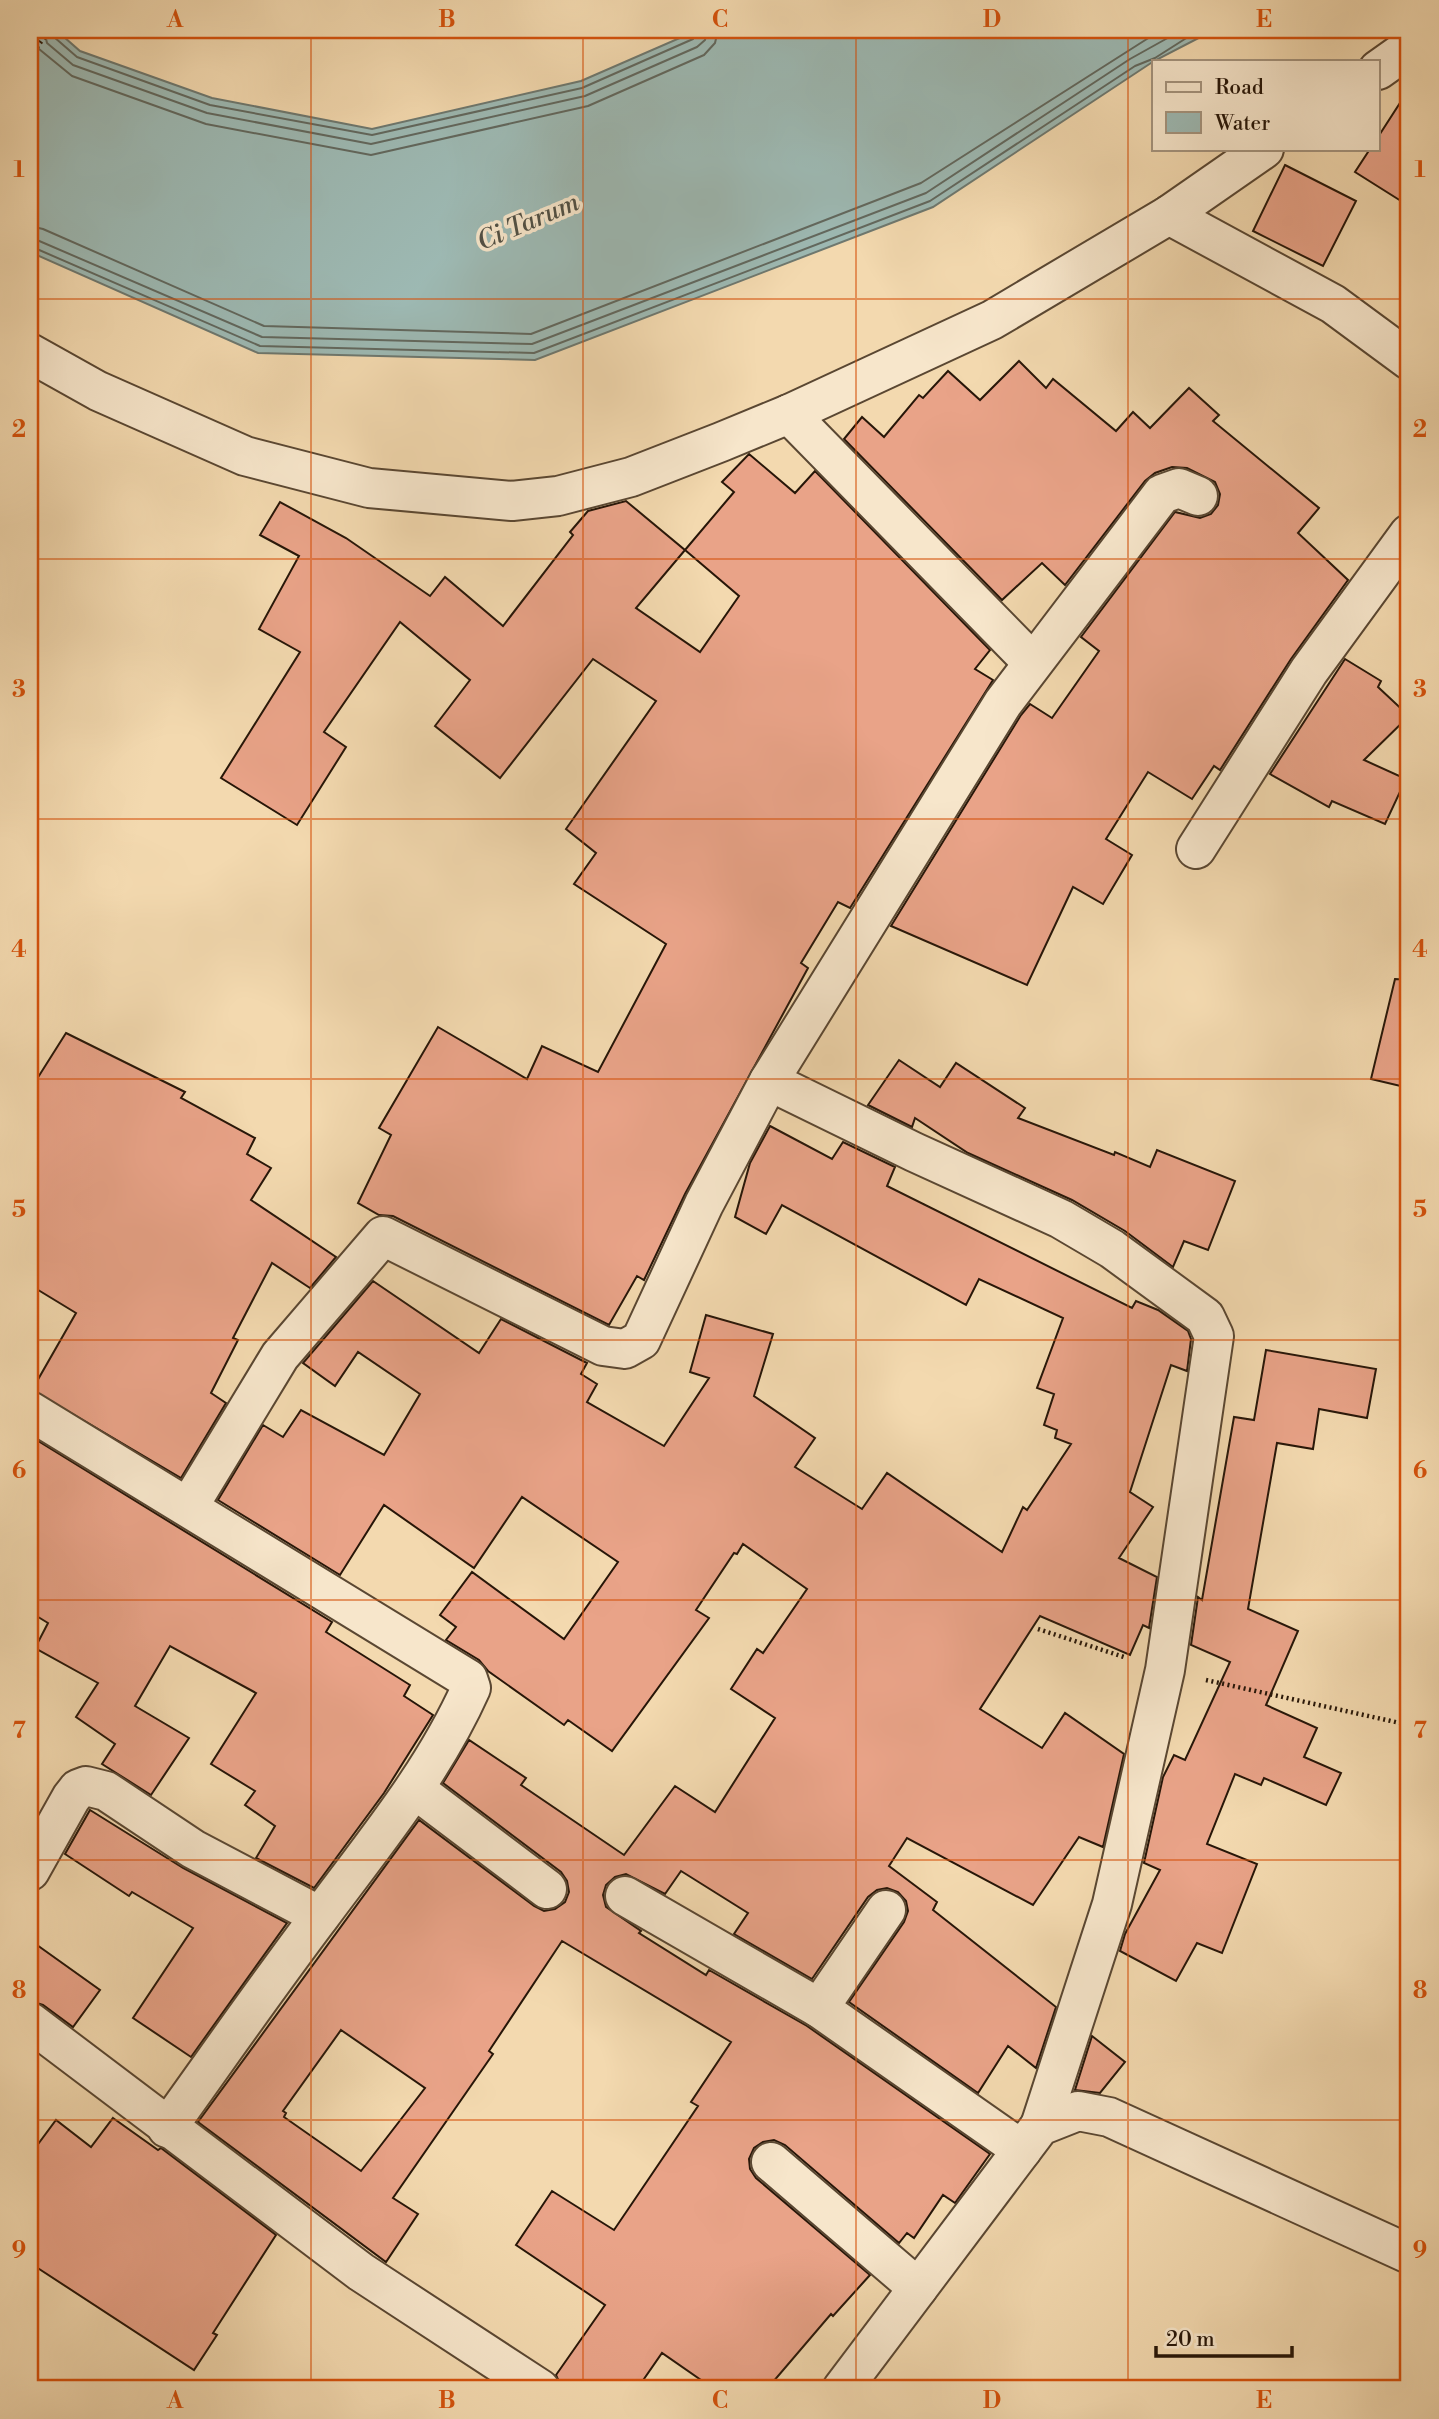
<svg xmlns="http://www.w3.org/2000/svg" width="1439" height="2419" font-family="'Libre Bodoni',serif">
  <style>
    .water { fill: #9db9b3; stroke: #6e786f; stroke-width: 2 }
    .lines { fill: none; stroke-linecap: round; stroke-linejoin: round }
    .shore { stroke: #62685e; stroke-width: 2 }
    .building { fill: #e9a388; stroke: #271608; stroke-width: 2; fill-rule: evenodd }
    .street-casing { stroke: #5a4732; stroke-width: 42 }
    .path { stroke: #271608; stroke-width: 4.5; stroke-dasharray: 2 3.5; stroke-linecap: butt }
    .street { stroke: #f7e6cb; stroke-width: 38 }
    .grid { fill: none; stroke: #d5520c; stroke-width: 2; stroke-opacity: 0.55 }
    .labels { text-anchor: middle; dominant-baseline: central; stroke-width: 7; stroke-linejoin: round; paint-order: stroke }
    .water-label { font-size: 26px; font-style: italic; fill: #504f44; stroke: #f7e6cb }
    .neatline { fill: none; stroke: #d5520c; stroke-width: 2.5 }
    .grid-label { font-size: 23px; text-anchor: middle; font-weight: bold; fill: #d5520c }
  </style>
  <rect width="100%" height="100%" fill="#f3d9af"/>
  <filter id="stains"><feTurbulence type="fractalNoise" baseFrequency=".00286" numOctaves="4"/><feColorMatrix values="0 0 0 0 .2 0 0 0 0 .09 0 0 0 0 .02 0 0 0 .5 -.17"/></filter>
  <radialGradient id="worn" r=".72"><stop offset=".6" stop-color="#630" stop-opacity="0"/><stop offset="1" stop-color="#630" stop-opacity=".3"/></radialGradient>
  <polygon class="water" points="30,30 56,30 80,51 212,98 372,129 581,81 698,30 1214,30 1154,61 933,207 535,360 258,353 30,252"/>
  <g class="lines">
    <g class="shore">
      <polyline points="33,30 39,49 72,76 206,124 371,155 588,106 704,55 715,43 718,30"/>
      <polyline points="44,30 47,43 73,65 207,113 371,144 585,96 697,47 705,40 707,30"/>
      <polyline points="52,30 54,37 77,57 210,105 372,135 582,88 693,39 698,30"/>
      <polyline points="30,226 43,229 264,326 531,334 921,183 1161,30"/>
      <polyline points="30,237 262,337 532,344 926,193 1130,59 1182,30"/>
      <polyline points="30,246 260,346 534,353 930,201 1135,66 1155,58 1199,30"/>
    </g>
  </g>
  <g class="building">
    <polygon points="1409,89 1409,206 1355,172 1370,149 1378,149 1378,137"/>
    <polygon points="1285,165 1356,201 1323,266 1253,231"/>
    <polygon points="1019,361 1046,388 1053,379 1116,431 1133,412 1150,428 1189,388 1219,415 1213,421 1319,508 1298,533 1348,580 1291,659 1220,770 1214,766 1192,799 1148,772 1106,839 1132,855 1103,904 1073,887 1027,985 891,926 1021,715 1030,704 1052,718 1099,651 1081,637 1175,512 1200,518 1211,514 1218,505 1220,494 1215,482 1187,468 1172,467 1155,473 1145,481 1065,585 1042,563 1002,600 844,439 862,417 884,437 919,395 923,398 948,371 980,400"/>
    <path d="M749,454L795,493L815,471L990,650L975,669L993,680L850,908L838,902L801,963L808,968L685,1194L644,1280L637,1276L609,1325L393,1216L379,1215L358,1203L391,1135L379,1128L438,1027L527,1079L542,1046L598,1072L666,944L574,884L596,853L566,829L656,701L593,659L500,778L435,726L470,680L400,622L324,732L346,747L297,825L221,778L300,652L259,629L299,556L260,535L280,502L346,538L430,596L445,577L503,626L573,535L570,532L588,511L626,501L685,550L734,492L722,482ZM685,550L739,596L700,652L636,608Z"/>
    <polygon points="1345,659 1381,681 1378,687 1409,716 1364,760 1406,779 1385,824 1332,801 1329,807 1270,774"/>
    <polygon points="1395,979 1409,980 1409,1088 1371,1079"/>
    <polygon points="66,1033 185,1092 181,1098 255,1138 247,1154 271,1168 251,1200 336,1257 310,1288 272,1263 233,1338 238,1340 211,1393 226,1403 181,1478 32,1390 76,1313 30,1285 30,1090"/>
    <polygon points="899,1060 940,1087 956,1063 1025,1108 1018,1118 1114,1155 1115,1152 1150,1167 1157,1150 1235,1181 1208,1250 1184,1241 1173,1267 1125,1231 1072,1200 968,1153 915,1118 912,1127 868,1105"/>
    <path d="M770,1126L832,1159L843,1142L895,1167L887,1186L1132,1308L1136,1301L1158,1310L1188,1331L1191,1339L1187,1371L1171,1365L1130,1492L1153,1507L1119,1558L1157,1577L1149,1628L1143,1625L1130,1655L1040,1616L980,1709L1042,1748L1065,1713L1124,1754L1103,1847L1079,1837L1033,1905L907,1838L889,1866L937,1902L933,1910L1056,2007L1036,2068L1008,2046L978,2093L849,2002L904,1922L908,1911L906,1901L898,1892L887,1888L877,1890L868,1897L812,1979L734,1934L748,1913L681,1871L665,1894L626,1874L615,1877L606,1885L603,1895L606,1907L641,1931L639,1933L706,1975L709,1970L807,2026L990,2154L955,2203L943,2195L914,2238L907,2233L899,2243L785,2145L774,2140L763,2142L754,2148L749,2159L750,2169L756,2178L870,2275L833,2316L831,2314L767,2389H714L662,2353L637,2389H562L556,2375L605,2305L516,2245L552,2191L614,2230L698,2106L691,2102L731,2042L562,1941L489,2051L493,2054L393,2198L418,2214L386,2262L198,2122L419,1820L534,1906L544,1911L555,1909L565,1902L569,1892L567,1881L561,1872L443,1783L469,1740L526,1778L521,1785L624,1855L675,1786L715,1812L775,1718L731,1689L757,1649L763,1653L807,1589L743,1544L737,1554L734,1553L696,1610L709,1618L612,1751L568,1720L564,1725L488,1671L479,1660L446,1640L456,1627L440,1615L472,1572L564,1639L618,1562L522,1497L474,1568L384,1505L340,1575L218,1500L263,1425L283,1437L301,1410L384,1455L420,1394L358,1352L335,1386L303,1363L373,1281L479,1353L501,1319L587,1363L581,1374L597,1384L587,1402L664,1446L709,1378L690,1372L706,1315L773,1334L754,1396L815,1438L795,1467L862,1509L887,1473L1002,1552L1023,1507L1027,1510L1071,1444L1055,1438L1057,1430L1044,1425L1054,1394L1037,1388L1063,1318L979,1279L966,1305L782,1205L766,1234L735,1217L750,1163ZM341,2030L425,2088L361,2171L284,2117L286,2113L283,2111Z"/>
    <polygon points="1266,1350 1376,1369 1367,1418 1319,1409 1313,1449 1277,1443 1248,1609 1298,1631 1266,1705 1317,1728 1304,1757 1341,1773 1326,1805 1264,1778 1261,1785 1235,1774 1207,1844 1257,1864 1222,1953 1197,1943 1176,1981 1120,1951 1125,1934 1160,1870 1144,1863 1163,1777 1174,1755 1185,1760 1230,1662 1191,1645 1198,1597 1202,1600 1234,1417 1254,1420"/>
    <polygon points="30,1436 332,1622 326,1632 410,1685 404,1696 433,1715 384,1793 314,1888 256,1858 275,1826 245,1805 255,1791 211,1764 256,1693 170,1646 135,1706 189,1738 151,1795 102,1764 115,1744 76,1717 98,1683 35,1648 48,1623 30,1612"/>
    <polygon points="90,1810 183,1868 287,1923 191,2057 133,2018 193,1928 132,1892 129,1896 65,1854"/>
    <polygon points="30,1940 100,1990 73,2027 43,2005 30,2001"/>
    <polygon points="1092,2036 1125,2062 1100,2093 1075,2090"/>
    <polygon points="113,2118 158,2150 161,2148 276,2235 213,2333 217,2335 194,2370 30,2263 30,2155 56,2120 91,2147"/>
  </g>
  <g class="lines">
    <g class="street-casing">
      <g id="street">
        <polyline points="1378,70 1409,48"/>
        <polyline points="1169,215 1333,304 1409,360"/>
        <polyline points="30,353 98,391 245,456 369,488 512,501 558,496 631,477 721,442 789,414 992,320 1169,215 1264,149"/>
        <polyline points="789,414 1032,662"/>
        <polyline points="1196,849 1309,671 1409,534"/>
        <polyline points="769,1081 914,1152 1061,1219 1112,1249 1205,1317 1214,1336 1165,1670 1112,1904 1040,2126"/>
        <path d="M30,1411L468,1679L471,1688C433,1773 375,1842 321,1915C268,1985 218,2057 167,2128"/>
        <polyline points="189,1506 280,1356 383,1236 603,1346 625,1349 641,1340 704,1204 769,1081 1003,703 1162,494 1179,488 1198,496"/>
        <polyline points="416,1790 547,1889"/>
        <polyline points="30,1871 71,1798 78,1789 86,1786 106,1791 193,1849 320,1916"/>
        <polyline points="625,1896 819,2008 1022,2150"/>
        <polyline points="819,2008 886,1910"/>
        <polyline points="30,2022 361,2272 540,2389"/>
        <polyline points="771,2162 918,2288"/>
        <polyline points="842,2389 1040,2126 1078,2111 1109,2117 1409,2254"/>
      </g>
    </g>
    <g class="path">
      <polyline points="30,56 50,30"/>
      <polyline points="1038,1629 1124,1657"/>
      <polyline points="1206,1680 1409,1725"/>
    </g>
    <use href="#street" class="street"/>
  </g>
  <path class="grid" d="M311,30V2389M583,30V2389M856,30V2389M1128,30V2389M30,299H1409M30,559H1409M30,819H1409M30,1079H1409M30,1340H1409M30,1600H1409M30,1860H1409M30,2120H1409"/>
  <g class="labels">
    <g class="water-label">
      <text transform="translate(528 222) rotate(-23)">Ci Tarum</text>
    </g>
  </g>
  <rect width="1439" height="2419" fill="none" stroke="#f3d9af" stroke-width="77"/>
  <rect x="1152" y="60" width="228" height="91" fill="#f7e6cb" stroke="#a4937d" stroke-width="2"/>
  <rect x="1166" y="82" width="35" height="10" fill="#f7e6cb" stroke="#a4937d" stroke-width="2"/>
  <text x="1215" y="94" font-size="21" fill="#271608">Road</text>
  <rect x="1166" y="112" width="35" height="21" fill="#9db9b3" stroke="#a4937d" stroke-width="2"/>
  <text x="1215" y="130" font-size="21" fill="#271608">Water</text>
  <path d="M1156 2346v10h136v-10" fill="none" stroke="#271608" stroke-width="3.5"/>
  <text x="1166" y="2346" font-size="21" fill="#271608" stroke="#f7e6cb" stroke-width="5" paint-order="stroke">20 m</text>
  <rect x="38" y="38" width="1362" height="2342" class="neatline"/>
  <g class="grid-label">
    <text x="175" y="27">A</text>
    <text x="447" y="27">B</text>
    <text x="720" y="27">C</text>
    <text x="992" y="27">D</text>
    <text x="1264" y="27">E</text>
    <text x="19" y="177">1</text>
    <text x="1420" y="177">1</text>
    <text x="19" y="437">2</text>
    <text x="1420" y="437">2</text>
    <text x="19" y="697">3</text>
    <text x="1420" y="697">3</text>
    <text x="19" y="957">4</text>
    <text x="1420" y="957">4</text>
    <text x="19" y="1217">5</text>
    <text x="1420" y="1217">5</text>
    <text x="19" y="1478">6</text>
    <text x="1420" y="1478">6</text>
    <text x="19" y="1738">7</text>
    <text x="1420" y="1738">7</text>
    <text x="19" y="1998">8</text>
    <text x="1420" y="1998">8</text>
    <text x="19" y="2258">9</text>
    <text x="1420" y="2258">9</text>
    <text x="175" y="2408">A</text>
    <text x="447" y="2408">B</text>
    <text x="720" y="2408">C</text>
    <text x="992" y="2408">D</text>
    <text x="1264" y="2408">E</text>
  </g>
  <rect width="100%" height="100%" filter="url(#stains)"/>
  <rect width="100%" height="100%" fill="url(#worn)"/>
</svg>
